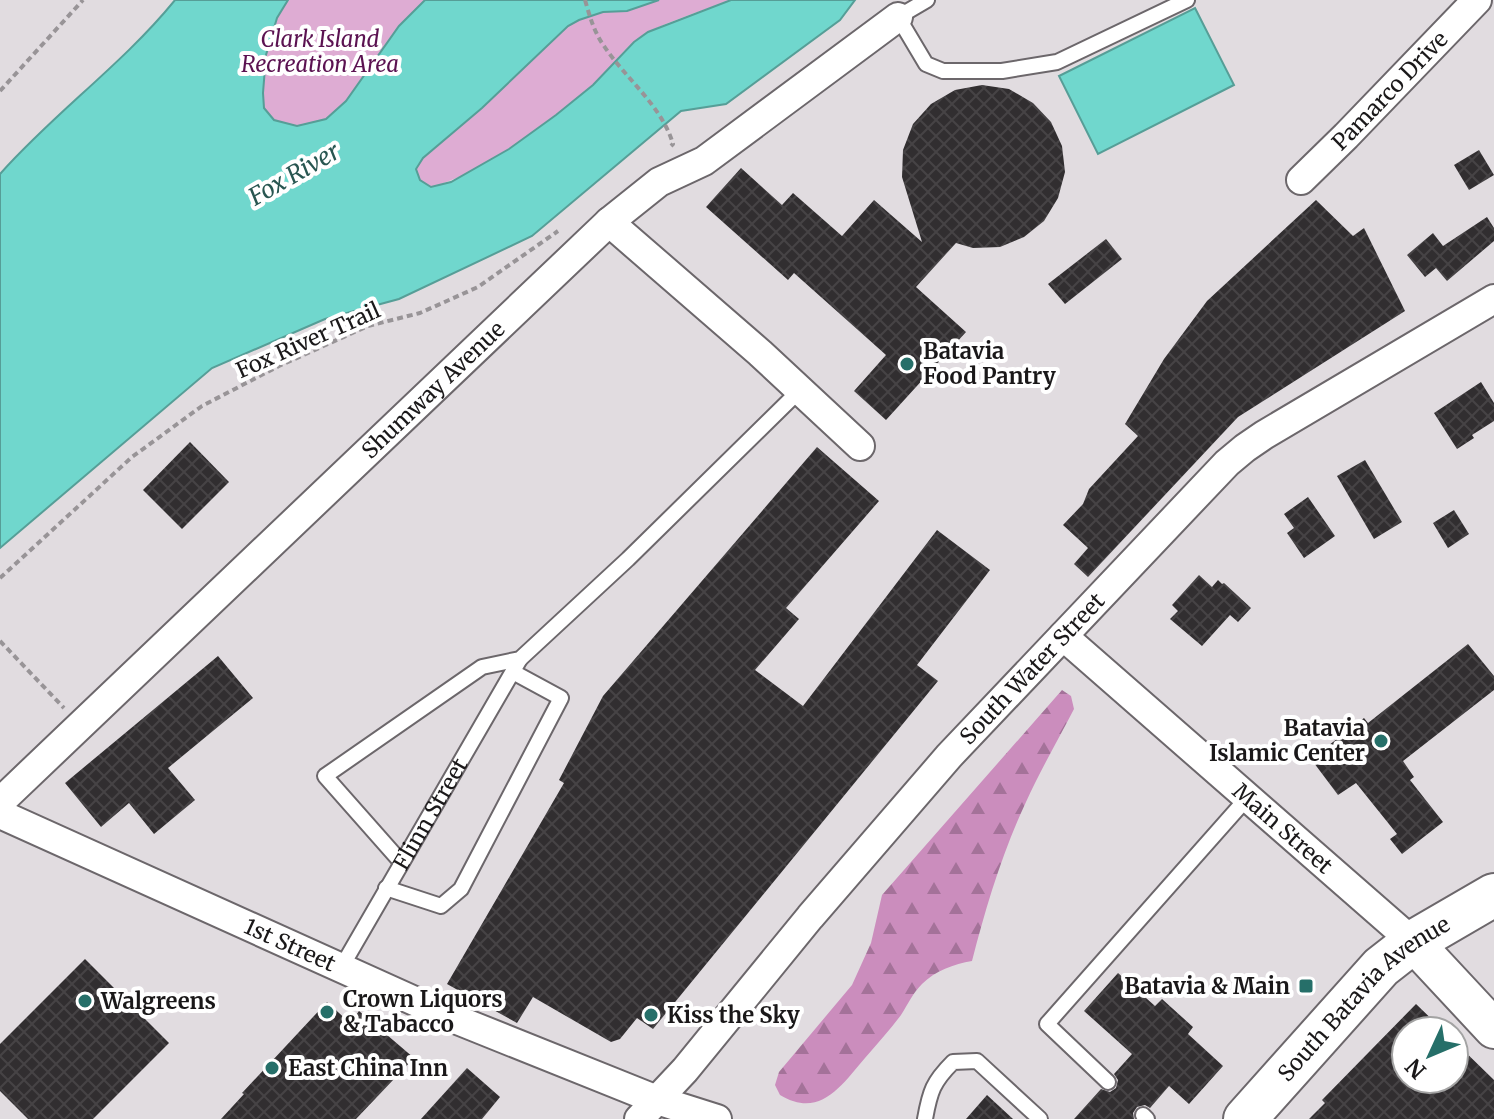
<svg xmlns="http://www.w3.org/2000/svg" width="1494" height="1119" font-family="Merriweather,serif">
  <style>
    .forest { fill: url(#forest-firs) }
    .park { fill: #deacd3 }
    .water { fill: #70d7cd; stroke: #569e97; stroke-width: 2 }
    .building { fill: url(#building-cross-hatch) }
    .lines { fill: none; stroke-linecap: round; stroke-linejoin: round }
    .service-casing { stroke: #6c676b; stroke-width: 18 }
    .minor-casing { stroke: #6c676b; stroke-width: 32 }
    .secondary-casing { stroke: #6c676b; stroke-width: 42 }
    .primary-casing { stroke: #6c676b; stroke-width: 46 }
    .path { stroke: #989497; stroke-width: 4; stroke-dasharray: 6 4; stroke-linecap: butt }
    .service { stroke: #fff; stroke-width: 14 }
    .minor { stroke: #fff; stroke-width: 28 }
    .secondary { stroke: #fff; stroke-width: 38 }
    .primary { stroke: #fff; stroke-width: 42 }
    .poi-dot { fill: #266f69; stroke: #fff; stroke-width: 3 }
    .labels { text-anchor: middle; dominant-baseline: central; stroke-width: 8; stroke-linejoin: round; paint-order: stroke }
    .park-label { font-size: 22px; font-style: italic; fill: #5b1251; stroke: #fff }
    .street-label { font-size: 22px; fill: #1a1819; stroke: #fff }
    .poi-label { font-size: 22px; font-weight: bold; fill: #1a1819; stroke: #fff; text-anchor: start }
    .water-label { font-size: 24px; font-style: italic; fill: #285651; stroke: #fff }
  </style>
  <defs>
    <pattern id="forest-firs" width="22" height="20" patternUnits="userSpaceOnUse" patternTransform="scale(2)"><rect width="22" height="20" fill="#cb8dbd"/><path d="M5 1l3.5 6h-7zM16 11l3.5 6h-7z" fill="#a47299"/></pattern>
    <pattern id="building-cross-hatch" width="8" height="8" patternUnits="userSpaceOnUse" patternTransform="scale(2)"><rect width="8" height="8" fill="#312e30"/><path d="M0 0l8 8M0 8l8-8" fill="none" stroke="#464345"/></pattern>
  </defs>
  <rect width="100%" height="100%" fill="#e1dce0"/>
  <path class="forest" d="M1062,690L1071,696L1074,709C1058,740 1040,771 1026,802C1002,853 986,907 972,961C954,964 935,971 922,984C913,993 908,1004 901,1015C890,1030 877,1044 865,1058C841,1086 820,1119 780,1095L775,1085L779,1072L852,985L871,943L882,895Z"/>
  <g class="park">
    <polygon points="288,0 425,0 399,26 346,101 326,119 297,126 274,120 264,108 263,93 266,56 277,18"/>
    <path d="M659,0H731C703,11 658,23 635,41C619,54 607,72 592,86C550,123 485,172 431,187L420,180L416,169L423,158L482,108L568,26L579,20L603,12L628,11Z"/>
  </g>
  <g class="water">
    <path d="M175,0H288L277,18L266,55L263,93L264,108L274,120L297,126L326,119L346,101L399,26L425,0H659L627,11L603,12L579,20L568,26L482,108L423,158L416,169L420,180L431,187L451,182L509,149L556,115L593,85L634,42L648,32L731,0H855L840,20L726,104L681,111L532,236L399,299L325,319L212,368L0,548V174C54,113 123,64 175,0Z"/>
    <polygon points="1195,8 1234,85 1098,154 1059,76"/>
  </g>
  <g class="building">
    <polygon points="982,85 1009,89 1033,103 1051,122 1062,146 1065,172 1058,198 1044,221 1024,237 1000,247 973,248 956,243 916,287 966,332 886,420 854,391 886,355 794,273 788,280 706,207 741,168 782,205 793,193 842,236 874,200 922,242 902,177 903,150 913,124 931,104 955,90"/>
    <polygon points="1479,150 1494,175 1469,190 1454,165"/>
    <polygon points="1316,200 1353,236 1364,228 1405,311 1238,417 1088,577 1074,564 1088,548 1063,525 1083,504 1089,489 1138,436 1125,424 1164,359 1207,301"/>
    <polygon points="1487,217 1494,228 1494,241 1447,281 1436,268 1425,277 1407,255 1433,233 1443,246"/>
    <polygon points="1106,239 1122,259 1065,304 1048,284"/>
    <polygon points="1481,382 1494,403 1494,421 1472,435 1474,438 1457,449 1434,413"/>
    <polygon points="190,442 229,482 182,529 143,490"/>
    <polygon points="817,447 879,501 786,608 799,619 755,670 803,706 937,530 990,570 917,665 938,681 653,1029 637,1018 620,1039 611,1042 533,997 517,1023 447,984 564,783 559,780 603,696"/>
    <polygon points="1365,460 1402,522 1374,539 1337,476"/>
    <polygon points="1308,497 1335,536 1304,558 1287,533 1294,528 1284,514"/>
    <polygon points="1454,510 1469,534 1448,548 1433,523"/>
    <polygon points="1199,575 1212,587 1218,580 1222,584 1224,583 1251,608 1238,622 1230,615 1202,646 1170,619 1178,611 1172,605"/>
    <polygon points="1468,644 1494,676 1494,690 1403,761 1414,777 1410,780 1443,822 1402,854 1390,839 1397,834 1356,783 1338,795 1311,759 1364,718 1368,723"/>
    <polygon points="218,656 253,698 168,768 195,800 154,834 129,803 101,827 65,783"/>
    <polygon points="85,959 169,1043 93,1119 28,1119 0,1091 0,1044"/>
    <polygon points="1118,973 1155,1006 1162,999 1193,1027 1188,1034 1223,1066 1189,1104 1169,1086 1150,1108 1145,1105 1137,1107 1133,1113 1134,1119 1074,1119 1101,1089 1110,1092 1116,1088 1118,1080 1114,1074 1132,1054 1084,1011"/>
    <polygon points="327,1002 350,1023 359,1011 414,1058 356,1119 221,1119 244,1094 242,1093"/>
    <polygon points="1416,1004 1444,1031 1406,1031 1406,1079 1454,1079 1454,1041 1494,1080 1494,1119 1309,1119 1325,1103 1322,1100"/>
    <polygon points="467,1068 500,1097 482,1119 421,1119"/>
    <polygon points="987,1095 1013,1119 966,1119"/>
  </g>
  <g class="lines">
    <g class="service-casing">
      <g id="service">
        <polyline points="927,0 898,17 926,64 943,71 1002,71 1057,62 1187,0"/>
        <polyline points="401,862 325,776 482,667 520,659 628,559 800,390"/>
        <polyline points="386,888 441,906 461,889 561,698 513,672"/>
        <path id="s1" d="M341,968L520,659"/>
        <polyline points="1108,1082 1047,1024 1248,797"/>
        <polyline points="1143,1115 1147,1119"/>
        <path d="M925,1119C930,1091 933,1082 953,1062L977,1061L1040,1119"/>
      </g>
    </g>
    <g class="minor-casing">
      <g id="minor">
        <path id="s2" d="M1301,180L1346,136L1477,0"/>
        <polyline points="609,222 760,353 860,446"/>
        <path id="s3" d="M1063,636L1413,942"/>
        <path id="s4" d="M0,802L609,222L659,182L704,161L898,17"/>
        <path id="s5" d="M0,814L450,1017L657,1100L717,1119"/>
        <path id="s6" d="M639,1119L685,1070L810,917L949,756L1227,463L1245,448L1264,435L1494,299"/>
      </g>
    </g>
    <g class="secondary-casing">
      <polyline id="secondary" points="1413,942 1494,1029"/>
    </g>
    <g class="primary-casing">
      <g id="primary">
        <path id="s7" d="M1245,1119L1381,967L1413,942L1494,895"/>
      </g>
    </g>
    <g class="path">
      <path d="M585,0C590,17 594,32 604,46C626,79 662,106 673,144L671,146"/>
      <polyline points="0,91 83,0"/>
      <polyline points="0,578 132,457 202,406 279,366 368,326 420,313 478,287 558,231"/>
      <polyline points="0,641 64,708"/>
    </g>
    <use href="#service" class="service"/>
    <use href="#minor" class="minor"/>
    <use href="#secondary" class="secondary"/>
    <use href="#primary" class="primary"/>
  </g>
  <g class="poi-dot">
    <circle cx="907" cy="364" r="8"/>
    <circle cx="1381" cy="741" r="8"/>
    <rect x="1298" y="978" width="16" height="16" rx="4"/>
    <circle cx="85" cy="1001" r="8"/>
    <circle cx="327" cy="1012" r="8"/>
    <circle cx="651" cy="1015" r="8"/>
    <circle cx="272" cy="1068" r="8"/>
  </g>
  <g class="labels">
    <g class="park-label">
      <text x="320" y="39">Clark Island<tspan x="320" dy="25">Recreation Area</tspan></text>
    </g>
    <g class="street-label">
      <text stroke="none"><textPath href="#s2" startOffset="126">Pamarco Drive</textPath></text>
      <text transform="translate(308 340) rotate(-24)">Fox River Trail</text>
      <text stroke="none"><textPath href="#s4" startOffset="598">Shumway Avenue</textPath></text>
      <text stroke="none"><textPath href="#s6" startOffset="598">South Water Street</textPath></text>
      <text stroke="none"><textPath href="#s1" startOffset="178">Flinn Street</textPath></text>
      <text stroke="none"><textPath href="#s3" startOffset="292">Main Street</textPath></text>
      <text stroke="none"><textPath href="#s5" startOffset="318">1st Street</textPath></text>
      <text stroke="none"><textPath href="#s7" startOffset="170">South Batavia Avenue</textPath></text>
    </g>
    <g class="poi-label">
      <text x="923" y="351">Batavia<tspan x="923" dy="25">Food Pantry</tspan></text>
      <text x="1365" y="728" text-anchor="end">Batavia<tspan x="1365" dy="25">Islamic Center</tspan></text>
      <text x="1290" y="986" text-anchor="end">Batavia &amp; Main</text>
      <text x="343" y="999">Crown Liquors<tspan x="343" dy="25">&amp; Tabacco</tspan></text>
      <text x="101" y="1001">Walgreens</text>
      <text x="667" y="1015">Kiss the Sky</text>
      <text x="288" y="1068">East China Inn</text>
    </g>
    <g class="water-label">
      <text transform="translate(294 174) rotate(-30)">Fox River</text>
    </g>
  </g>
  <g transform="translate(1430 1055) rotate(226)"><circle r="38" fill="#ffffff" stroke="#a3a3a3" stroke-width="2"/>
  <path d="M0-6L14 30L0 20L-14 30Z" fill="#266f69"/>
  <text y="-12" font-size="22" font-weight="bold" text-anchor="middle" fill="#1a1819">N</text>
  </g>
</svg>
